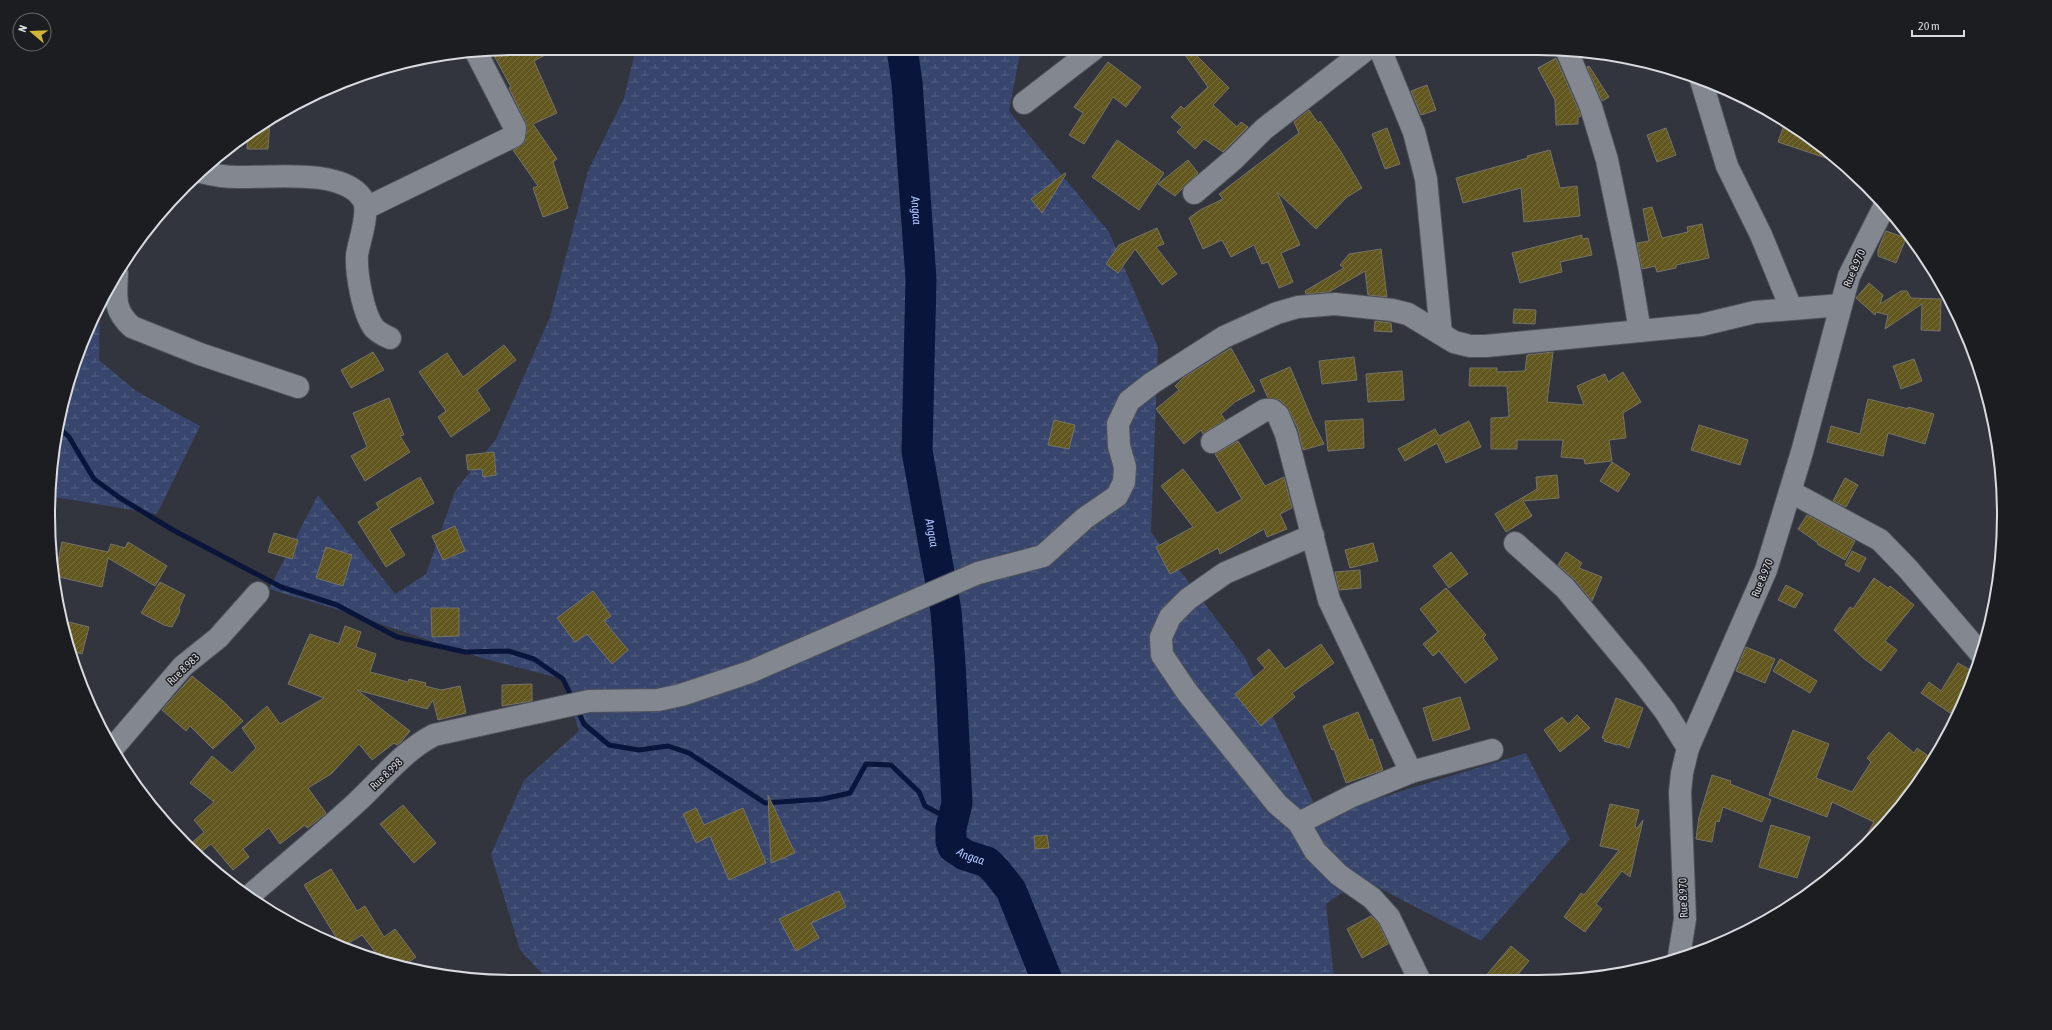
<svg xmlns="http://www.w3.org/2000/svg" width="2052" height="1030" font-family="'Asap Condensed',sans-serif">
  <style>
    .wetland { fill: url(#wetland-marsh) }
    .lines { fill: none; stroke-linecap: round; stroke-linejoin: round }
    .stream { stroke: #0a153c; stroke-width: 5 }
    .river { stroke: #0a153c; stroke-width: 31 }
    .building { fill: url(#building-hatch); stroke: #757369 }
    .minor-casing { stroke: #4f5259; stroke-width: 24 }
    .minor { stroke: #838790; stroke-width: 22 }
    .labels { text-anchor: middle; dominant-baseline: central; stroke-width: 3; stroke-linejoin: round; paint-order: stroke }
    .street-label { font-size: 11px; fill: #d9dbe0; stroke: #1b1d21 }
    .water-label { font-size: 12px; font-style: italic; fill: #adc4fd; stroke: #1b1d21 }
    .rim { fill: none; stroke: #d9dbe0; stroke-width: 2 }
  </style>
  <defs>
    <pattern id="wetland-marsh" width="20" height="14" patternUnits="userSpaceOnUse"><rect width="20" height="14" fill="#38466d"/><path d="M1 5h8M5 5V1M11 12h8M15 12V8" fill="none" stroke="#546082"/></pattern>
    <pattern id="building-hatch" width="6" height="6" patternUnits="userSpaceOnUse"><rect width="6" height="6" fill="#62571f"/><path d="M-1 1l2-2M0 6l6-6M5 7l2-2" fill="none" stroke="#786f3f"/></pattern>
  </defs>
  <rect width="100%" height="100%" fill="#32353d"/>
  <g class="wetland">
    <polygon points="636,48 1021,48 1009,111 1109,232 1158,347 1151,532 1244,656 1320,816 1526,753 1570,839 1481,941 1362,879 1326,904 1334,979 549,981 520,950 491,854 524,780 579,731 563,679 485,659 339,610 269,589 318,495 395,594 426,574 455,491 496,439 550,317 588,171 624,98"/>
    <path d="M100,302L99,360L136,391L200,426L157,514L54,497L49,498C47,435 73,358 100,302Z"/>
  </g>
  <g class="lines">
    <g class="stream">
      <polyline points="57,426 69,437 94,479 120,498 173,530 281,587 337,605 397,637 465,652 508,651 534,659 563,679 573,700"/>
      <polyline points="577,709 584,724 609,745 639,750 668,746 689,753 765,803 823,799 850,793 866,764 891,765 919,792 925,806 953,821"/>
    </g>
    <path class="river" id="s1" d="M902,48L907,83L921,279L917,451L946,611L950,663L957,803L951,828V841L953,847L965,855L987,862L996,871L1011,890L1047,980"/>
  </g>
  <g class="building">
    <polygon points="515,48 558,48 534,61 557,113 533,124 557,159 553,162 568,208 543,217 533,188 538,186 513,150 524,143 527,130 526,123 509,88 511,87 491,50"/>
    <polygon points="1191,50 1229,88 1213,105 1237,127 1241,122 1248,127 1223,152 1204,139 1195,149 1177,132 1182,127 1171,117 1181,106 1184,109 1208,87 1185,55"/>
    <polygon points="1556,58 1579,111 1581,116 1578,117 1578,124 1556,125 1555,100 1538,68"/>
    <polygon points="1108,62 1141,87 1126,107 1113,97 1084,144 1069,135 1083,113 1074,107"/>
    <polygon points="1589,66 1609,97 1602,101 1587,67"/>
    <polygon points="1427,85 1436,110 1421,115 1411,91"/>
    <polygon points="1309,110 1318,123 1320,121 1341,152 1362,188 1347,197 1316,229 1277,192 1300,245 1281,253 1293,282 1279,288 1268,262 1262,264 1254,245 1231,257 1222,240 1203,249 1189,218 1200,210 1223,199 1219,194 1299,133 1294,122"/>
    <polygon points="270,119 268,149 247,149 248,133"/>
    <polygon points="1785,122 1821,144 1841,163 1778,142"/>
    <polygon points="1387,128 1400,164 1385,169 1372,134"/>
    <polygon points="1666,128 1676,155 1657,162 1647,135"/>
    <polygon points="1117,140 1164,173 1139,210 1092,177"/>
    <polygon points="1550,150 1560,188 1577,186 1580,216 1524,222 1521,188 1463,203 1456,178 1528,158 1527,156"/>
    <polygon points="1188,160 1198,173 1175,196 1158,184"/>
    <polygon points="1065,173 1066,174 1042,213 1031,199"/>
    <polygon points="1652,207 1662,238 1688,232 1687,227 1702,224 1709,258 1676,265 1676,268 1657,272 1655,266 1642,269 1637,243 1649,241 1643,209"/>
    <polygon points="1157,228 1164,244 1156,247 1177,274 1162,285 1135,249 1118,273 1106,264 1119,245"/>
    <polygon points="1886,231 1906,238 1896,263 1878,256 1878,250"/>
    <polygon points="1582,235 1582,239 1588,238 1592,255 1560,262 1562,272 1520,283 1512,253"/>
    <polygon points="1381,249 1387,297 1368,295 1365,271 1329,292 1306,294 1305,291 1344,268 1340,265 1349,254"/>
    <polygon points="1869,283 1883,295 1880,304 1901,291 1907,291 1911,298 1941,299 1940,331 1921,330 1922,304 1885,329 1888,315 1876,312 1875,315 1856,298"/>
    <polygon points="1514,309 1536,310 1535,324 1513,323"/>
    <polygon points="1375,321 1391,323 1392,332 1374,331"/>
    <polygon points="504,345 516,360 477,390 490,410 451,437 438,417 446,411 419,372 447,353 463,377"/>
    <polygon points="1231,348 1255,391 1235,402 1221,414 1225,420 1203,434 1201,430 1184,444 1156,409 1179,390 1175,386 1183,378"/>
    <polygon points="373,352 384,370 351,388 341,370"/>
    <polygon points="1553,352 1547,402 1584,405 1577,386 1605,374 1608,382 1623,372 1641,402 1623,413 1626,438 1609,440 1612,461 1585,464 1584,459 1561,457 1563,440 1517,440 1517,449 1491,449 1491,418 1509,417 1507,386 1469,386 1470,368 1497,368 1497,372 1525,371 1527,355"/>
    <polygon points="1354,357 1357,380 1322,384 1319,361"/>
    <polygon points="1914,359 1922,381 1901,389 1893,366"/>
    <polygon points="1290,367 1313,422 1324,444 1303,450 1298,429 1289,410 1280,400 1268,398 1260,380"/>
    <polygon points="1402,371 1404,400 1368,402 1366,374"/>
    <polygon points="389,398 404,435 400,436 410,452 365,481 351,456 367,447 353,413"/>
    <polygon points="1868,399 1909,409 1908,407 1934,414 1925,444 1888,433 1883,456 1827,442 1831,426 1860,434"/>
    <polygon points="1363,419 1364,448 1328,451 1325,421"/>
    <polygon points="1054,420 1075,425 1069,449 1048,445"/>
    <polygon points="1469,421 1481,447 1446,463 1437,443 1405,461 1398,449 1435,429 1439,436"/>
    <polygon points="1699,425 1748,440 1740,465 1691,450"/>
    <polygon points="1238,441 1265,486 1284,477 1292,508 1280,514 1287,529 1267,537 1264,529 1220,554 1218,548 1170,574 1156,547 1193,527 1161,486 1183,469 1217,513 1242,499 1215,454"/>
    <polygon points="494,452 496,475 483,477 482,469 468,470 466,455"/>
    <polygon points="1612,462 1630,474 1618,492 1600,481"/>
    <polygon points="1557,475 1559,498 1523,501 1532,516 1506,532 1495,514 1537,489 1536,477"/>
    <polygon points="420,477 434,503 389,529 405,555 386,567 358,522 379,508 376,503"/>
    <polygon points="1845,478 1858,485 1846,507 1833,501"/>
    <polygon points="1807,515 1855,541 1845,560 1817,544 1818,543 1798,529"/>
    <polygon points="455,526 465,551 443,560 432,536"/>
    <polygon points="274,533 298,540 292,559 268,552"/>
    <polygon points="62,542 108,552 111,544 125,548 128,542 167,566 155,586 108,558 102,587 55,576"/>
    <polygon points="1373,543 1378,561 1350,568 1345,550"/>
    <polygon points="326,547 352,555 343,586 316,578"/>
    <polygon points="1852,551 1866,558 1859,572 1845,565"/>
    <polygon points="1451,552 1468,574 1449,588 1433,566"/>
    <polygon points="1566,552 1582,563 1579,568 1602,577 1592,601 1575,580 1558,565"/>
    <polygon points="1360,570 1361,588 1339,590 1335,572"/>
    <polygon points="1874,578 1888,588 1890,586 1914,605 1885,641 1897,650 1881,671 1863,658 1834,630 1850,607 1853,609"/>
    <polygon points="160,582 185,595 179,608 180,611 172,627 164,625 141,613"/>
    <polygon points="1786,585 1803,594 1795,608 1778,600"/>
    <polygon points="1446,588 1486,635 1483,638 1498,659 1465,683 1439,651 1433,656 1423,644 1438,632 1420,609"/>
    <polygon points="593,591 611,616 604,621 628,650 612,664 587,634 575,642 557,618"/>
    <polygon points="431,608 459,608 459,636 432,637"/>
    <polygon points="61,620 89,627 82,654 70,651"/>
    <polygon points="345,626 361,632 356,647 376,654 370,672 408,682 409,679 426,683 425,686 441,690 460,686 466,713 438,720 433,700 427,709 357,690 410,731 401,742 397,745 394,743 372,760 359,744 331,774 308,788 326,813 313,824 307,828 305,825 280,844 269,828 243,849 249,857 233,870 211,844 197,855 187,847 204,832 194,820 214,802 190,783 212,756 232,773 256,748 242,728 267,706 280,724 324,698 288,684 310,634 339,644"/>
    <polygon points="1321,644 1334,663 1292,693 1295,697 1261,726 1235,694 1265,668 1257,659 1269,649 1285,669"/>
    <polygon points="1746,647 1775,659 1765,683 1736,671"/>
    <polygon points="1780,659 1817,681 1810,693 1773,671"/>
    <polygon points="1958,663 1974,672 1964,700 1960,698 1950,713 1921,693 1929,682 1941,691"/>
    <polygon points="192,676 224,702 243,721 213,749 190,726 186,731 162,710"/>
    <polygon points="532,684 532,701 502,706 502,685"/>
    <polygon points="1460,697 1470,729 1433,741 1423,708"/>
    <polygon points="1616,698 1643,708 1629,748 1617,744 1617,745 1604,741 1605,739 1602,738"/>
    <polygon points="1358,712 1369,740 1372,739 1383,770 1346,783 1334,749 1332,750 1323,726"/>
    <polygon points="1577,715 1590,728 1560,752 1544,730 1562,717 1568,724"/>
    <polygon points="1793,730 1829,744 1816,778 1852,792 1871,762 1867,758 1889,732 1914,753 1917,748 1931,758 1903,800 1901,799 1888,823 1863,846 1861,845 1874,822 1832,802 1827,817 1769,795"/>
    <polygon points="1712,775 1731,781 1730,784 1771,800 1762,822 1723,807 1719,822 1716,821 1712,842 1696,839 1699,817"/>
    <polygon points="768,795 795,853 771,863"/>
    <polygon points="1610,804 1639,810 1635,827 1637,828 1643,820 1630,877 1622,871 1596,904 1602,909 1585,932 1564,917 1581,893 1584,895 1619,850 1600,846"/>
    <polygon points="403,805 436,843 414,863 380,824"/>
    <polygon points="696,808 704,825 743,808 766,863 729,880 710,836 696,843 683,814"/>
    <polygon points="1771,825 1810,837 1797,878 1759,867"/>
    <polygon points="1047,835 1049,848 1035,849 1034,836"/>
    <polygon points="331,869 357,911 365,906 384,937 395,929 416,957 402,967 383,962 362,935 342,947 304,885"/>
    <polygon points="839,891 846,907 811,923 819,938 796,951 779,919"/>
    <polygon points="1371,916 1379,924 1388,944 1362,958 1347,929"/>
    <polygon points="1511,946 1529,961 1515,978 1484,978"/>
  </g>
  <g class="lines">
    <g class="minor-casing">
      <g id="minor">
        <polyline points="1380,49 1414,132 1426,179 1441,333"/>
        <polyline points="1566,49 1591,107 1607,160 1629,266 1640,331"/>
        <polyline points="1701,80 1727,166 1761,235 1791,308"/>
        <polyline points="1024,103 1094,49"/>
        <path d="M201,172C213,175 225,177 237,177C270,178 341,168 362,198C371,210 359,241 357,255C356,274 363,313 374,328C379,333 383,335 390,338"/>
        <polyline points="1194,193 1234,159 1264,129 1367,49"/>
        <polyline points="366,208 514,136 515,128 476,52"/>
        <path d="M117,273C116,297 113,310 132,327L200,354L298,387"/>
        <polyline points="1212,442 1265,410 1272,410 1278,415 1286,434 1329,600 1411,772"/>
        <polyline points="1791,492 1880,540 1908,569 1981,654"/>
        <polyline points="1313,535 1225,573 1188,599 1170,617 1161,637 1162,655 1187,692 1277,804 1299,823 1315,851 1339,875 1372,898 1389,917 1419,979"/>
        <polyline points="1515,543 1565,588 1635,672 1665,711 1688,748"/>
        <polyline points="112,749 183,666 218,638 258,593"/>
        <polyline points="1299,823 1352,796 1411,772 1492,750"/>
        <path d="M248,897C284,866 321,835 356,803C381,780 403,751 434,735L589,701L658,700L681,695L750,672L978,573L1043,556L1085,518L1117,496L1124,482L1125,467L1119,446L1118,424L1129,401L1152,383L1224,337L1277,313L1298,307L1335,304L1392,310L1408,314L1454,342L1470,346H1486L1701,325L1755,312L1841,305"/>
        <polyline points="1679,956 1685,919 1680,792 1682,773 1688,748 1766,570 1802,452 1849,276 1885,205"/>
      </g>
    </g>
    <use href="#minor" class="minor"/>
  </g>
  <g class="labels">
    <g class="street-label">
      <text transform="translate(1854 268) rotate(-67)">Rue 8.970</text>
      <text transform="translate(1762 578) rotate(-68)">Rue 8.970</text>
      <text transform="translate(183 669) rotate(-44)">Rue 8.983</text>
      <text transform="translate(386 774) rotate(-44)">Rue 8.998</text>
      <text transform="translate(1683 898) rotate(-92)">Rue 8.970</text>
    </g>
    <g class="water-label">
      <text stroke="none"><textPath href="#s1" startOffset="163">Angaa</textPath></text>
      <text stroke="none"><textPath href="#s1" startOffset="487">Angaa</textPath></text>
      <text stroke="none"><textPath href="#s1" startOffset="824">Angaa</textPath></text>
    </g>
  </g>
  <path d="M0 0H2052V1030H0ZM515 55H1537A460 460 0 0 1 1997 515V515A460 460 0 0 1 1537 975H515A460 460 0 0 1 55 515V515A460 460 0 0 1 515 55Z" fill="#1b1d21" fill-rule="evenodd"/>
  <path class="rim" d="M515 55H1537A460 460 0 0 1 1997 515V515A460 460 0 0 1 1537 975H515A460 460 0 0 1 55 515V515A460 460 0 0 1 515 55Z"/>
  <g transform="translate(32 32) rotate(289)"><circle r="19" fill="#1b1d21" stroke="#67696d"/>
  <path d="M0-3L7 15L0 10L-7 15Z" fill="#d1b736"/>
  <text y="-6" font-size="11" font-weight="bold" text-anchor="middle" fill="#d9dbe0">N</text>
  </g>
  <path d="M1912 30v6h52v-6" fill="none" stroke="#d9dbe0" stroke-width="2"/>
  <text x="1918" y="30" font-size="12" fill="#d9dbe0" stroke="#1b1d21" stroke-width="3" paint-order="stroke">20 m</text>
</svg>
